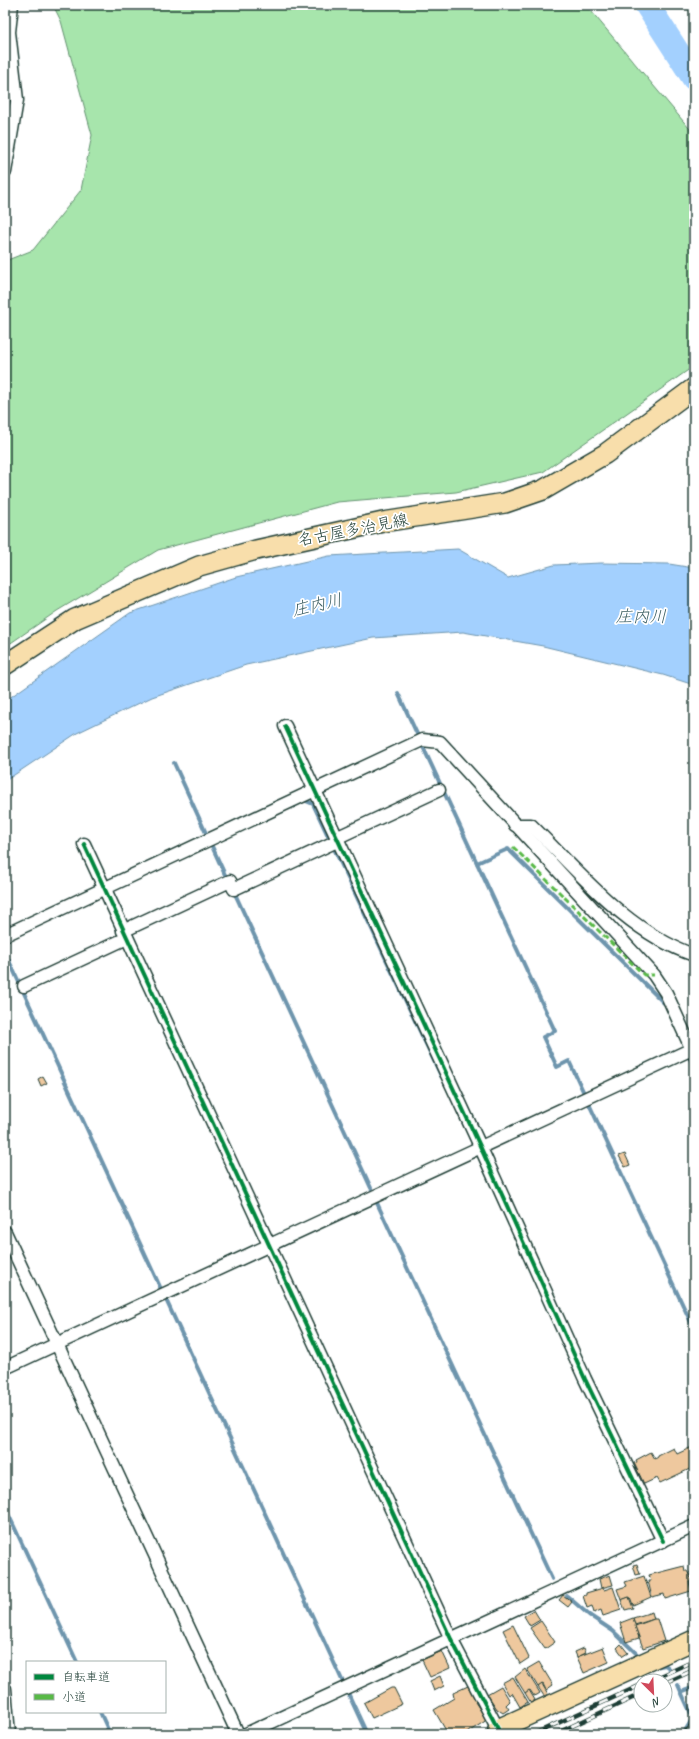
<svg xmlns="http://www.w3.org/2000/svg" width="699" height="1739" font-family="Caveat,'Klee One',sans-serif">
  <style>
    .green { fill: #a7e5ac; stroke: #639170 }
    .water { fill: #a3d0fe; stroke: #6e95ad }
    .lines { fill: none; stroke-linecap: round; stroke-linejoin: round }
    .stream { stroke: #6e95ad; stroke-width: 4 }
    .river { stroke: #a3d0fe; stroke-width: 25 }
    .building { fill: #eec89e; stroke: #1f3d34 }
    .street-casing { stroke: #1f3d34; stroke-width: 15 }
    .primary-casing { stroke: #1f3d34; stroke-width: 22 }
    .street { stroke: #fff; stroke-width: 12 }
    .primary { stroke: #f8deab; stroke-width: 19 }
    .rail-casing { stroke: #1f3d34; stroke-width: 4.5 }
    .rail { stroke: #fff; stroke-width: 3; stroke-dasharray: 9; stroke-linecap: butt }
    .quiet { stroke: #58b947; stroke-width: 3; stroke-dasharray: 6 3; stroke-linecap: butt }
    .cycleway-casing { stroke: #fff; stroke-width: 6 }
    .cycleway { stroke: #00873e; stroke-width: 4 }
    .labels { text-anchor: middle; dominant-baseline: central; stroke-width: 3.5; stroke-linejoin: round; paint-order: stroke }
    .street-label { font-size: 16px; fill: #1f3d34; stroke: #fff }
    .water-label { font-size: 17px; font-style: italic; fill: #406266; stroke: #fff }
  </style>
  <rect width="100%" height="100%" fill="#fff"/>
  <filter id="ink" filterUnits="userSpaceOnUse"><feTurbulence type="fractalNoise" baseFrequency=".025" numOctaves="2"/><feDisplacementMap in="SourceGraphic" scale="8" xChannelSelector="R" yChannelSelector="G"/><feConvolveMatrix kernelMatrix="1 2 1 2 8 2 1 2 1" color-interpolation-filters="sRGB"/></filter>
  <g filter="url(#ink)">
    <polygon class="green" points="53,5 586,5 694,134 694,366 543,472 456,492 337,502 158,550 57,611 5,647 5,261 33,250 81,190 92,135 61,21"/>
    <polygon class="water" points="458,549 508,578 554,565 601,563 669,564 694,568 694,685 663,675 543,646 463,632 373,638 246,665 152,697 77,733 5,781 5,701 130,613 236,577 329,556"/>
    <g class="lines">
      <g class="stream">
        <polyline points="398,693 555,1031 543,1037 557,1067 569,1061 694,1329"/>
        <polyline points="174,763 226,877"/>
        <polyline points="306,801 313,804 441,1076"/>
        <polyline points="477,863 508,849 664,1003"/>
        <polyline points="236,896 371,1188"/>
        <polyline points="5,952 367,1734"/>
        <polyline points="688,1054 694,1067"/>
        <polyline points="377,1203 552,1579"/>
        <polyline points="5,1507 77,1662"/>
        <polyline points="567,1596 589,1615 613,1631 638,1655"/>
        <polyline points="655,1667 665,1665 669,1668"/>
        <polyline points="678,1685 693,1718 683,1734"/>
        <polyline points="681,1692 694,1687"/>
        <polyline points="100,1712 110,1734"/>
      </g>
      <polyline class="river" points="647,5 694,78"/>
    </g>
    <g class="building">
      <polygon points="43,1076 47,1083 41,1086 38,1079"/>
      <polygon points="625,1154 630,1165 625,1167 619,1156"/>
      <polygon points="694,1446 694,1467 660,1483 657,1478 644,1484 634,1463 637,1462 636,1460 651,1452 655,1459 658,1457 658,1456 674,1448 677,1454"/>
      <polygon points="637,1564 640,1574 636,1575 633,1565"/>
      <polygon points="684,1566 685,1571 687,1571 690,1576 692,1581 689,1582 691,1591 665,1599 664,1594 652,1597 648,1581 651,1581 649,1575"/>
      <polygon points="694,1570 694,1588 692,1589 690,1582 693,1581 690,1572"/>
      <polygon points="610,1575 613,1585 601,1588 599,1579"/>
      <polygon points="644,1576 651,1597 633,1605 630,1597 621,1600 617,1589 627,1586 625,1582"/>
      <polygon points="613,1587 621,1610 603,1616 601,1610 594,1613 592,1606 587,1608 583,1596 586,1595 586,1593 603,1588 604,1590"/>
      <polygon points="563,1595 572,1602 568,1607 559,1600"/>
      <polygon points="629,1597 633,1608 625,1610 621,1600"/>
      <polygon points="534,1610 540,1620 530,1626 524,1616"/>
      <polygon points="652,1612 654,1619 635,1625 633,1618"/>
      <polygon points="633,1618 639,1638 626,1642 620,1623"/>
      <polygon points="654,1619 657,1619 664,1641 643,1648 635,1626"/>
      <polygon points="541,1621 555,1642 545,1649 530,1628"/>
      <polygon points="513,1625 529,1658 520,1664 503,1630"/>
      <polygon points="621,1644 628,1653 623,1656 617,1648"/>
      <polygon points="603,1647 609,1662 584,1673 577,1657"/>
      <polygon points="584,1648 586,1653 577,1657 575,1652"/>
      <polygon points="442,1651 450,1668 430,1677 422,1660"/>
      <polygon points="539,1662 553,1685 546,1690 543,1684 538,1687 527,1669"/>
      <polygon points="525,1669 540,1693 537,1695 534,1696 530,1690 525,1693 515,1677"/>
      <polygon points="440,1676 444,1686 434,1691 430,1681"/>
      <polygon points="513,1677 528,1702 520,1707 512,1693 509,1695 502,1683"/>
      <polygon points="542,1684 548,1694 544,1696 538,1687"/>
      <polygon points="468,1686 477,1700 475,1702 487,1720 465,1734 448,1734 434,1710 454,1698 453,1693"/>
      <polygon points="501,1686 510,1701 506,1705 509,1709 503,1713 497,1709 487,1694"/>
      <polygon points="391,1688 394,1688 402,1704 372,1718 364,1703"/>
      <polygon points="529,1690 535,1700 531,1703 525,1693"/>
    </g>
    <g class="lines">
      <g class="street-casing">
        <g id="street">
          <polyline points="5,172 17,100 9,32 12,5"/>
          <polyline points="285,726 480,1146 585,1379 663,1541"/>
          <path d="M515,825H531C580,873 628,933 694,955"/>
          <polyline points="336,838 439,790"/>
          <polyline points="84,844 451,1639 498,1729"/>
          <polyline points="123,931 230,881 234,889 337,841"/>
          <polyline points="5,935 422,740 440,742 654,975 666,993 694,1054"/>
          <polyline points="24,986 127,938"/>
          <polyline points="5,1232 238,1734"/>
          <polyline points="5,1368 692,1049"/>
          <polyline points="5,1689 9,1734"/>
          <polyline points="246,1734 694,1526"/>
          <polyline points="691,1734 694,1731"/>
        </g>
      </g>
      <g class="primary-casing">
        <g id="primary">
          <polyline points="5,665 75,619 199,566 256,550 383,522 505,503 543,490 605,454 694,388"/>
          <polyline points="501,1734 498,1729 694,1640"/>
        </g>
      </g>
      <use href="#street" class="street"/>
      <use href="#primary" class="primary"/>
      <g class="rail-casing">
        <g id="rail">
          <polyline points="650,1681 694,1661"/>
          <polyline points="665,1683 694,1670"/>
          <polyline points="534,1734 641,1685"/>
          <polyline points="555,1734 641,1694"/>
        </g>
      </g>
      <use href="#rail" class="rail"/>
      <polyline class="quiet" points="513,847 644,975 654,975"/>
      <g class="cycleway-casing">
        <g id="cycleway">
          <polyline points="285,726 480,1146 585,1379 663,1541"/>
          <polyline points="84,844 451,1639 498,1729"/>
        </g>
      </g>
      <use href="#cycleway" class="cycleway"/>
    </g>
  </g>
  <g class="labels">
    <g class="street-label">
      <text transform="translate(353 530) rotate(-11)">名古屋多治見線</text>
    </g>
    <g class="water-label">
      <text transform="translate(317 605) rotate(-13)">庄内川</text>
      <text x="641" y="616">庄内川</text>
    </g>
  </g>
  <rect width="699" height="1739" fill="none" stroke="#fff" stroke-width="20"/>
  <rect x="10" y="10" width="679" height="1719" fill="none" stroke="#1f3d34" stroke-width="1.5" filter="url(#ink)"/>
  <rect x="26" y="1661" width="140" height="52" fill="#ffffff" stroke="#a5b1ae"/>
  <rect x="34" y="1674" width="20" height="6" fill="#00873e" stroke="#a5b1ae"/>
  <text x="62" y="1681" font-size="12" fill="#1f3d34">自転車道</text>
  <rect x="34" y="1694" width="20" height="6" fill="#58b947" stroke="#a5b1ae"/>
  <text x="62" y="1701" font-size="12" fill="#1f3d34">小道</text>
  <g transform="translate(653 1693) rotate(156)"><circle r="19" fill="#ffffff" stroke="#a5b1ae"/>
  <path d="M0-3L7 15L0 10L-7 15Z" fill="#d1495b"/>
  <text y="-6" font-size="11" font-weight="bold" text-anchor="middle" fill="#1f3d34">N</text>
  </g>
</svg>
